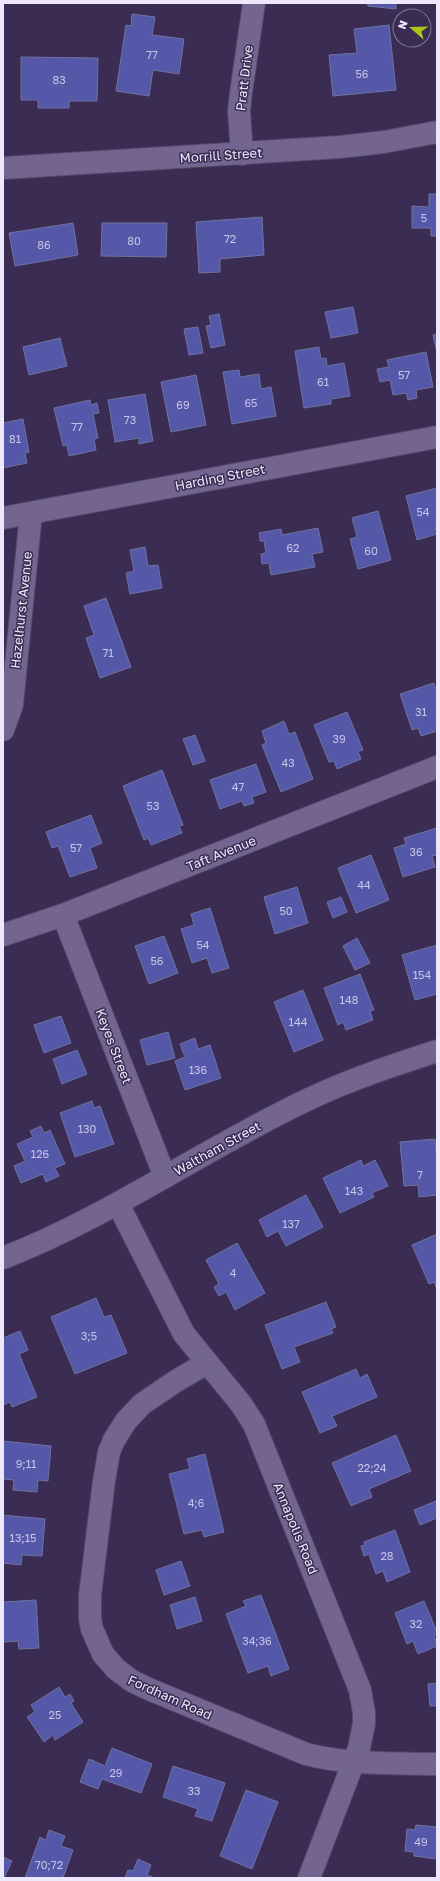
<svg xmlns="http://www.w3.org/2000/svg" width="440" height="1881" font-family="'Golos Text',sans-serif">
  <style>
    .building { fill: #5558a9; stroke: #6f739f }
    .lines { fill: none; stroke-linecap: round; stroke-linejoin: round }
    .street-casing { stroke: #534666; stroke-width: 24 }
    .secondary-casing { stroke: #534666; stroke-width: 24 }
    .street { stroke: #736590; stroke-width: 22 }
    .secondary { stroke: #736590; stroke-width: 22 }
    .labels { text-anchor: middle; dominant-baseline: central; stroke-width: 3; stroke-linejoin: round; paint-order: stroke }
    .number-label { font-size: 11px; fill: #c8c4e7 }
    .street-label { font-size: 13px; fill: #eee8fc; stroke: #3a2c52 }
  </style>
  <rect width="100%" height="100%" fill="#3a2c52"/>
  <g class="building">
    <polygon points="361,3 396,3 396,9 368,6 368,4"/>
    <polygon points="132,14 155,17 152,35 184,39 179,74 153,70 149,96 116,91 126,25 131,26"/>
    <polygon points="389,25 396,90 333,96 329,55 357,53 354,29"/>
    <polygon points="21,57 98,58 97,101 69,101 69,108 38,108 38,100 21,100"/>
    <polygon points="429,194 437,194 437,236 431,236 431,228 412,228 412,206 429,207"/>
    <polygon points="262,217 264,255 220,259 220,272 199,273 196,222"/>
    <polygon points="73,223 78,255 15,266 9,233"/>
    <polygon points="102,223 167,223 166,257 101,256"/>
    <polygon points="353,307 358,333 331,338 325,312"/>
    <polygon points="219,314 225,345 211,348 206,326 211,325 209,316"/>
    <polygon points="198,327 203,353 189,355 184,329"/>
    <polygon points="437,334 437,353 433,335"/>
    <polygon points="60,338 67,366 29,375 23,347"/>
    <polygon points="319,347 321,359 326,358 327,366 344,363 350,396 331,399 331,404 304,408 295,351"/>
    <polygon points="426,352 433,387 416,390 417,398 408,400 406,393 393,395 390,380 380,382 377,369 389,367 387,360"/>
    <polygon points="239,370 240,377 259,374 261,389 271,387 276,416 232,424 223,372"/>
    <polygon points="196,375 206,425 171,432 161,382"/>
    <polygon points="145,394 153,441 139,444 139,438 115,442 108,400"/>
    <polygon points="90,400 91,405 97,403 99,413 93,414 98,438 94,439 96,450 69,456 67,445 63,446 54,408"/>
    <polygon points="23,419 29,452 25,453 27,463 3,468 3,423"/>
    <polygon points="437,488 437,525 435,526 437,534 417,540 406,496"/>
    <polygon points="378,511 391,560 358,569 350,539 357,537 352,518"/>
    <polygon points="318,528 323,552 312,554 315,567 271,575 269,563 262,564 261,554 266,553 264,541 260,541 259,533 281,529 282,535"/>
    <polygon points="145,547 148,566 158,565 162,588 130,594 126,573 134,571 130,550"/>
    <polygon points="106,598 131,667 100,678 86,638 94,635 84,606"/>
    <polygon points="434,683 437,693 437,731 421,736 418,728 412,730 400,694"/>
    <polygon points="347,712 363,750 358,752 361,759 337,769 334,761 329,762 314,725"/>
    <polygon points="284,721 289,734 295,732 313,779 281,792 262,745 266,743 262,731"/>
    <polygon points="195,735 205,761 193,765 183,739"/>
    <polygon points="256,764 266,792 252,797 254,803 244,806 242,801 220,809 210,780"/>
    <polygon points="162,770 183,825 179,826 182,833 151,845 148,838 144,840 123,786"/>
    <polygon points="91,815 102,843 90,848 97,868 70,877 58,846 52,848 46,832"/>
    <polygon points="437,828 437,855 432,856 435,867 403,877 394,848 406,844 404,838"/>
    <polygon points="371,855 389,900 356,913 338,868"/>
    <polygon points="297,887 308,923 275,934 264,897"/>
    <polygon points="341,897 347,912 333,918 327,902"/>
    <polygon points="210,908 229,968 212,973 207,958 192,963 181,929 194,925 191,914"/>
    <polygon points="164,936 178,973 149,984 135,946"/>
    <polygon points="357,938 370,963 355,970 343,946"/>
    <polygon points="437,945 437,994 415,1000 402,955"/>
    <polygon points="360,974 374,1010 370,1011 373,1020 346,1030 343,1022 338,1025 324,988"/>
    <polygon points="303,990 323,1040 294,1052 274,1002"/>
    <polygon points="61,1016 71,1043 44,1053 34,1025"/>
    <polygon points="168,1032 175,1058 147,1065 140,1040"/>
    <polygon points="195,1038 198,1049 210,1045 221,1078 185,1090 175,1061 185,1057 180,1044"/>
    <polygon points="77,1050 87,1074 62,1084 53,1059"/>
    <polygon points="92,1101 94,1108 100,1106 114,1144 75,1157 60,1113"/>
    <polygon points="41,1126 44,1133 50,1130 65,1164 55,1168 59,1176 46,1182 43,1174 21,1183 14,1166 25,1161 17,1144 33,1137 30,1131"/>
    <polygon points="435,1139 437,1164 437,1195 419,1197 418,1185 404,1186 400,1142"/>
    <polygon points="361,1160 363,1166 375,1160 388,1186 372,1193 374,1197 340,1213 323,1178"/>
    <polygon points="306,1195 323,1227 286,1246 278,1231 267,1237 259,1220"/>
    <polygon points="437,1234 437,1289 434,1282 429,1284 412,1245"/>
    <polygon points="237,1243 265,1293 235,1310 226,1292 219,1296 214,1287 219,1284 206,1260"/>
    <polygon points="96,1298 104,1317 111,1315 127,1353 75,1374 51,1317"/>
    <polygon points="326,1302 336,1327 331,1329 333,1333 294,1347 300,1362 282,1369 265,1325"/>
    <polygon points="20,1331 28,1350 19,1354 37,1397 12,1407 10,1402 3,1405 3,1338"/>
    <polygon points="356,1369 360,1378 367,1374 377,1397 332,1416 337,1426 320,1433 302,1392"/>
    <polygon points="396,1435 411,1471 369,1489 372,1497 351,1506 332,1463"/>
    <polygon points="3,1441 51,1446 48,1481 38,1480 37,1492 13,1490 14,1480 3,1479"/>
    <polygon points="205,1454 224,1532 204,1537 202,1530 184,1534 169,1474 190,1469 187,1459"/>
    <polygon points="436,1501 437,1518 420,1525 414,1510"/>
    <polygon points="3,1515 45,1519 42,1556 22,1555 21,1565 3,1563"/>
    <polygon points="395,1530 410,1572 387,1582 383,1571 376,1574 369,1554 364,1556 361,1546 365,1545 364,1542"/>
    <polygon points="181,1561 190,1586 164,1595 156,1570"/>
    <polygon points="261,1595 289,1669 271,1676 268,1666 248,1673 226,1614 246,1606 243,1601"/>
    <polygon points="195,1597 202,1621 177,1629 170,1605"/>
    <polygon points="36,1600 39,1648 19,1649 18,1641 3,1642 3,1602"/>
    <polygon points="424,1601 437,1632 437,1634 434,1635 437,1646 418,1654 413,1641 407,1644 395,1613"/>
    <polygon points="437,1683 437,1706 430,1706 428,1684"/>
    <polygon points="59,1687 65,1697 70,1694 74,1701 71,1703 83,1722 55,1740 53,1735 44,1742 27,1717 35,1712 31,1705"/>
    <polygon points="112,1748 152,1764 141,1793 102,1779 98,1789 80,1782 89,1759 105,1766"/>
    <polygon points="173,1766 225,1783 212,1821 195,1816 198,1809 163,1797"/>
    <polygon points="246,1790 278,1802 252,1869 220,1856"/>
    <polygon points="416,1825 437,1827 437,1859 414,1856 414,1852 405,1851 407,1829 415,1830"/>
    <polygon points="49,1830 65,1836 61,1846 73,1850 63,1878 25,1878 40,1837 46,1840"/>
    <polygon points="3,1857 12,1861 4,1878 3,1878"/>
    <polygon points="138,1859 151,1865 147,1875 155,1878 125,1878 128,1870 133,1871"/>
  </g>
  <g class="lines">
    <g class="street-casing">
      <g id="street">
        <polyline points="242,154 239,111 241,93 254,3"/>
        <polyline points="3,168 340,147 384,142 437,132"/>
        <polyline points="3,518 437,437"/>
        <polyline points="3,730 12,705 31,513"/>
        <polyline points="63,915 165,1177"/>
        <polyline points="3,935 63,915 437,767"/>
        <polyline points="118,1204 184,1334 241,1404 254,1424 360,1690 364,1713 364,1724 359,1748 309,1878"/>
        <path d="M207,1363L176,1381L142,1404L126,1421L114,1440L109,1452L104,1481L90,1595V1619L92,1629L103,1654L116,1669L132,1681L151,1690L306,1754C348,1765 394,1763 437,1764"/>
      </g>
    </g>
    <g class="secondary-casing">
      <path id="secondary" d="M3,1258C111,1216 205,1148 309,1099C351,1079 394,1065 437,1051"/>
    </g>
    <use href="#street" class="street"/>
    <use href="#secondary" class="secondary"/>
  </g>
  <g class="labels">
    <g class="number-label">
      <text x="152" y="54">77</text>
      <text x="362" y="73">56</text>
      <text x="59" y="79">83</text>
      <text x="424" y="217">5</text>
      <text x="230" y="238">72</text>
      <text x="134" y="240">80</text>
      <text x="44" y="244">86</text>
      <text x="404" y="374">57</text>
      <text x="323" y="381">61</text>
      <text x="251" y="402">65</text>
      <text x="183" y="404">69</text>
      <text x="130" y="419">73</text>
      <text x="77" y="426">77</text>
      <text x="15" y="438">81</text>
      <text x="423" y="511">54</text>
      <text x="293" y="547">62</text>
      <text x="371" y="550">60</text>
      <text x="108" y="652">71</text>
      <text x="421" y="711">31</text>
      <text x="339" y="738">39</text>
      <text x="288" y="762">43</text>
      <text x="238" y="786">47</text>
      <text x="153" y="805">53</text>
      <text x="76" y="847">57</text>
      <text x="416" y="851">36</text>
      <text x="364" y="884">44</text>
      <text x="286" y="910">50</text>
      <text x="203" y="944">54</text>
      <text x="157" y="960">56</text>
      <text x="422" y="974">154</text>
      <text x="349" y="999">148</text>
      <text x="298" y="1021">144</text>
      <text x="198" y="1069">136</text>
      <text x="87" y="1128">130</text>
      <text x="40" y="1153">126</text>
      <text x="420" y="1174">7</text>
      <text x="354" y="1190">143</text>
      <text x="291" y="1223">137</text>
      <text x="233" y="1272">4</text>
      <text x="89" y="1335">3;5</text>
      <text x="26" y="1463">9;11</text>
      <text x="372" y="1467">22;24</text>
      <text x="196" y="1502">4;6</text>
      <text x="23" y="1537">13;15</text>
      <text x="387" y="1555">28</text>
      <text x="416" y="1623">32</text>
      <text x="257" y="1640">34;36</text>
      <text x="55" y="1714">25</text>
      <text x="116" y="1772">29</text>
      <text x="194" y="1790">33</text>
      <text x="421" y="1841">49</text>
      <text x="49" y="1864">70;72</text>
    </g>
    <g class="street-label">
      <text transform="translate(244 78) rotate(-83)">Pratt Drive</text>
      <text transform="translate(221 155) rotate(-4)">Morrill Street</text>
      <text transform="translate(220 477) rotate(-11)">Harding Street</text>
      <text transform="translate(21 610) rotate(-84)">Hazelhurst Avenue</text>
      <text transform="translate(221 853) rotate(-22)">Taft Avenue</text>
      <text transform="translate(114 1046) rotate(69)">Keyes Street</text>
      <text transform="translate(217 1148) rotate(-29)">Waltham Street</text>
      <text transform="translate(296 1528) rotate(68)">Annapolis Road</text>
      <text transform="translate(170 1697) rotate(24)">Fordham Road</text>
    </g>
  </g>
  <rect width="440" height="1881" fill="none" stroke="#eee8fc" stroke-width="8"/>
  <g transform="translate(412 28) rotate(290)"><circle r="19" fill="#3a2c52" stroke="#827796"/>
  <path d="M0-3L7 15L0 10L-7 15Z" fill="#abc716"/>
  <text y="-6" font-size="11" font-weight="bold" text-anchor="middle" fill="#eee8fc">N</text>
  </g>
</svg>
